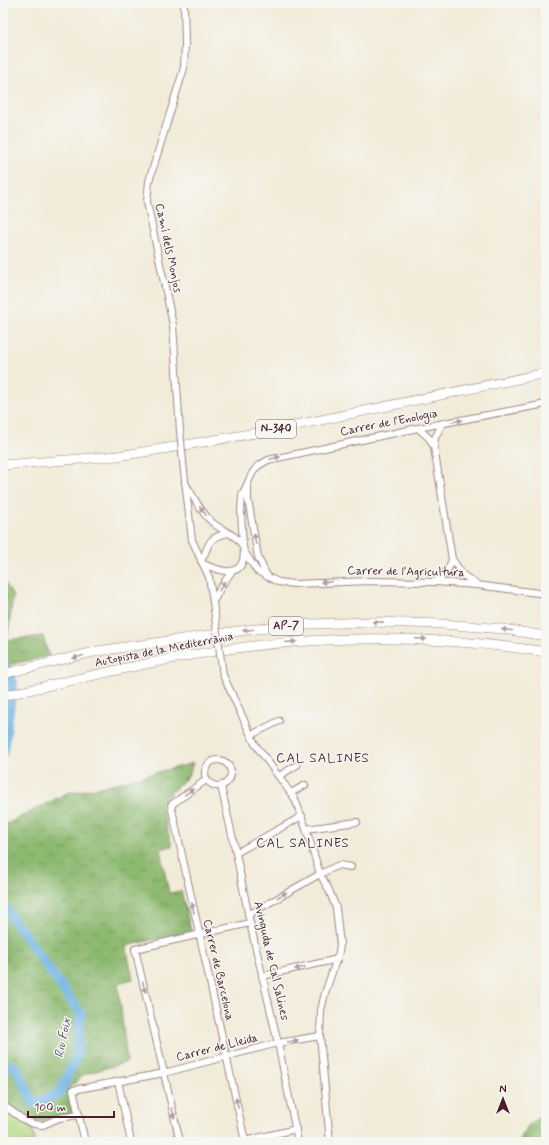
<svg xmlns="http://www.w3.org/2000/svg" width="549" height="1145" font-family="Mynerve,sans-serif">
  <style>
    .forest { fill: url(#forest-crowns); stroke: #6c6c4e }
    .garden { fill: #b3d983; stroke: #7e7c57 }
    .lines { fill: none; stroke-linecap: round; stroke-linejoin: round }
    .river { stroke: #6db2e3; stroke-width: 10 }
    .minor-casing { stroke: #9e8582; stroke-width: 8 }
    .highway-casing { stroke: #9e8582; stroke-width: 10 }
    .minor { stroke: #fff; stroke-width: 6 }
    .highway { stroke: #fff; stroke-width: 9 }
    .minor-bridge-casing { stroke: #9e8582; stroke-width: 8; stroke-linecap: butt }
    .minor-bridge { stroke: #fff; stroke-width: 6 }
    .oneway { fill: #ae9aa0 }
    .labels { text-anchor: middle; dominant-baseline: central; stroke-width: 3; stroke-linejoin: round; paint-order: stroke }
    .shield { fill: #f6f6f2; stroke: #7e6067; stroke-width: 1 }
    .shield-label { font-size: 11px; font-weight: bold; fill: #4a1f2b }
    .street-label { font-size: 12px; fill: #4a1f2b; stroke: #f6f6f2 }
    .neighbourhood-label { font-size: 13px; letter-spacing: 1px; fill: #4a1f2b; stroke: #f6f6f2 }
    .water-label { font-size: 13px; font-style: italic; fill: #56526b; stroke: #f6f6f2 }
  </style>
  <defs>
    <pattern id="forest-crowns" width="20" height="18" patternUnits="userSpaceOnUse"><rect width="20" height="18" fill="#8eb971"/><path d="M2 6a3 3 0 1 1 6 0M12 15a3 3 0 1 1 6 0" fill="none" stroke="#76965d"/></pattern>
  </defs>
  <rect width="100%" height="100%" fill="#f6f6f2"/>
  <filter id="ink" filterUnits="userSpaceOnUse"><feTurbulence type="fractalNoise" baseFrequency=".025" numOctaves="2"/><feDisplacementMap in="SourceGraphic" scale="8" xChannelSelector="R" yChannelSelector="G"/><feConvolveMatrix kernelMatrix="1 2 1 2 8 2 1 2 1" color-interpolation-filters="sRGB"/></filter>
  <filter id="wash" filterUnits="userSpaceOnUse"><feTurbulence type="fractalNoise" baseFrequency=".012" numOctaves="4" result="noise"/><feDisplacementMap in="SourceGraphic" scale="16" xChannelSelector="R" yChannelSelector="G"/><feGaussianBlur stdDeviation="0.9" result="paint"/><feColorMatrix in="noise" values="0 0 0 0 0 0 0 0 0 0 0 0 0 0 0 0 0 1.4 0 .05"/><feComposite in="paint" operator="in"/></filter>
  <g filter="url(#wash)">
    <rect width="100%" height="100%" fill="#f1ebd8"/>
    <g class="forest">
      <polygon points="3,580 13,596 7,640 43,636 49,656 3,666"/>
      <polygon points="193,763 189,775 160,804 172,846 160,849 169,893 181,891 191,931 126,946 133,979 118,983 127,1062 85,1074 69,1088 75,1112 37,1121 11,1108 7,1111 3,1119 3,826 67,793 97,788"/>
      <polygon points="546,1111 546,1142 518,1142 528,1126"/>
    </g>
    <polygon class="garden" points="8,1111 31,1126 35,1140 32,1141 32,1142 3,1142 3,1121"/>
    <g class="lines">
      <g class="river">
        <polyline points="3,662 13,683 3,752"/>
        <polyline points="3,905 81,1014 76,1057 59,1094 33,1103 17,1069 3,1061"/>
      </g>
    </g>
  </g>
  <g filter="url(#ink)">
    <g class="lines">
      <g class="minor-casing">
        <g id="minor">
          <polyline points="442,424 435,438 434,447 452,559 463,575 477,585"/>
          <polyline points="418,428 429,438 434,447"/>
          <polyline points="180,431 173,325 147,202 149,181 184,68 185,44 184,3"/>
          <polyline points="184,472 192,540 209,577 213,602"/>
          <path d="M185,483C194,497 200,512 213,523C222,531 236,534 242,545C245,550 244,555 243,560C238,579 215,569 203,564"/>
          <polyline points="248,487 248,499 258,557 267,576"/>
          <polyline points="243,546 241,512 242,495 253,472 258,466 268,460 418,428 546,404"/>
          <polyline points="245,553 257,571 278,582 294,584 370,581 435,582 477,585 546,594"/>
          <path d="M201,561C211,545 204,539 228,533"/>
          <path d="M435,582C444,576 449,570 452,559"/>
          <polyline points="213,602 221,587 232,571"/>
          <polyline points="223,675 255,744 295,799 306,829 320,874 329,890 336,908 340,945 339,952 325,993 321,1010 320,1036 330,1142"/>
          <polyline points="251,735 279,721"/>
          <circle cx="218" cy="773" r="13"/>
          <polyline points="279,776 297,765"/>
          <polyline points="206,780 171,805 245,1141"/>
          <polyline points="221,786 236,853 250,923 278,1043 298,1142"/>
          <polyline points="291,793 305,785"/>
          <polyline points="306,829 357,822"/>
          <polyline points="236,853 302,816"/>
          <polyline points="248,915 320,874 339,865 351,867"/>
          <polyline points="262,976 338,959"/>
          <polyline points="118,1081 131,1142"/>
          <polyline points="3,1105 24,1120 34,1124 43,1125 59,1118 79,1115"/>
          <polyline points="85,1142 73,1090 164,1073 278,1043 320,1036"/>
          <polyline points="180,1142 135,949 250,923"/>
          <polyline points="240,1142 296,1129"/>
        </g>
      </g>
      <g class="highway-casing">
        <g id="highway">
          <polyline points="3,465 118,456 168,448 273,430 546,373"/>
          <polyline points="3,674 98,651 246,630 312,624 371,622 443,624 503,629 546,636"/>
          <path d="M3,696C66,682 128,666 192,655C309,634 428,634 546,652"/>
        </g>
      </g>
      <use href="#minor" class="minor"/>
      <use href="#highway" class="highway"/>
      <g class="minor-bridge-casing">
        <g id="minor-bridge">
          <polyline points="180,431 184,472"/>
          <polyline points="213,602 223,675"/>
        </g>
      </g>
      <use href="#minor-bridge" class="minor-bridge"/>
    </g>
    <defs><path id="oneway-solid" d="M-6-.8H1V-3.2L6.5 0L1 3.2V.8H-6Z"/></defs>
    <g class="oneway">
      <use href="#oneway-solid" transform="translate(457 421) rotate(-11)"/>
      <use href="#oneway-solid" transform="translate(275 458) rotate(-14)"/>
      <use href="#oneway-solid" transform="translate(203 511) rotate(-127)"/>
      <use href="#oneway-solid" transform="translate(255 539) rotate(-100)"/>
      <use href="#oneway-solid" transform="translate(326 582) rotate(178)"/>
      <use href="#oneway-solid" transform="translate(222 586) rotate(-58)"/>
      <use href="#oneway-solid" transform="translate(378 622) rotate(-179)"/>
      <use href="#oneway-solid" transform="translate(248 630) rotate(173)"/>
      <use href="#oneway-solid" transform="translate(507 630) rotate(-173)"/>
      <use href="#oneway-solid" transform="translate(421 639) rotate(3)"/>
      <use href="#oneway-solid" transform="translate(291 642) rotate(-5)"/>
      <use href="#oneway-solid" transform="translate(78 657) rotate(165)"/>
      <use href="#oneway-solid" transform="translate(189 792) rotate(-35)"/>
      <use href="#oneway-solid" transform="translate(282 895) rotate(-30)"/>
      <use href="#oneway-solid" transform="translate(193 908) rotate(-102)"/>
      <use href="#oneway-solid" transform="translate(300 968) rotate(167)"/>
      <use href="#oneway-solid" transform="translate(144 987) rotate(77)"/>
      <use href="#oneway-solid" transform="translate(293 1041) rotate(-10)"/>
      <use href="#oneway-solid" transform="translate(237 1103) rotate(-102)"/>
      <use href="#oneway-solid" transform="translate(173 1113) rotate(77)"/>
    </g>
  </g>
  <g class="labels">
    <g class="shield">
      <rect x="256" y="420" width="40" height="18" rx="3"/>
      <rect x="269" y="617" width="34" height="18" rx="3"/>
    </g>
    <g class="shield-label">
      <text x="276" y="429">N-340</text>
      <text x="286" y="626">AP-7</text>
    </g>
    <g class="street-label">
      <text transform="translate(168 248) rotate(78)">Camí dels Monjos</text>
      <text transform="translate(389 423) rotate(-11)">Carrer de l'Enologia</text>
      <text transform="translate(406 572) rotate(1)">Carrer de l'Agricultura</text>
      <text transform="translate(164 650) rotate(-11)">Autopista de la Mediterrània</text>
      <text transform="translate(271 961) rotate(77)">Avinguda de Cal Salines</text>
      <text transform="translate(218 970) rotate(77)">Carrer de Barcelona</text>
      <text transform="translate(217 1048) rotate(-14)">Carrer de Lleida</text>
    </g>
    <g class="neighbourhood-label">
      <text x="323" y="758">CAL SALINES</text>
      <text x="303" y="843">CAL SALINES</text>
    </g>
    <g class="water-label">
      <text transform="translate(63 1038) rotate(-79)">Riu Foix</text>
    </g>
  </g>
  <rect width="549" height="1145" fill="none" stroke="#f6f6f2" stroke-width="16"/>
  <g transform="translate(503 1099)" stroke="#f6f6f2" stroke-width="3" paint-order="stroke">
  <path d="M0-3L7 15L0 10L-7 15Z" fill="#4a1f2b"/>
  <text y="-6" font-size="11" font-weight="bold" text-anchor="middle" fill="#4a1f2b">N</text>
  </g>
  <path d="M28 1111v6h86v-6" fill="none" stroke="#4a1f2b" stroke-width="2"/>
  <text x="34" y="1111" font-size="12" fill="#4a1f2b" stroke="#f6f6f2" stroke-width="3" paint-order="stroke">100 m</text>
</svg>
